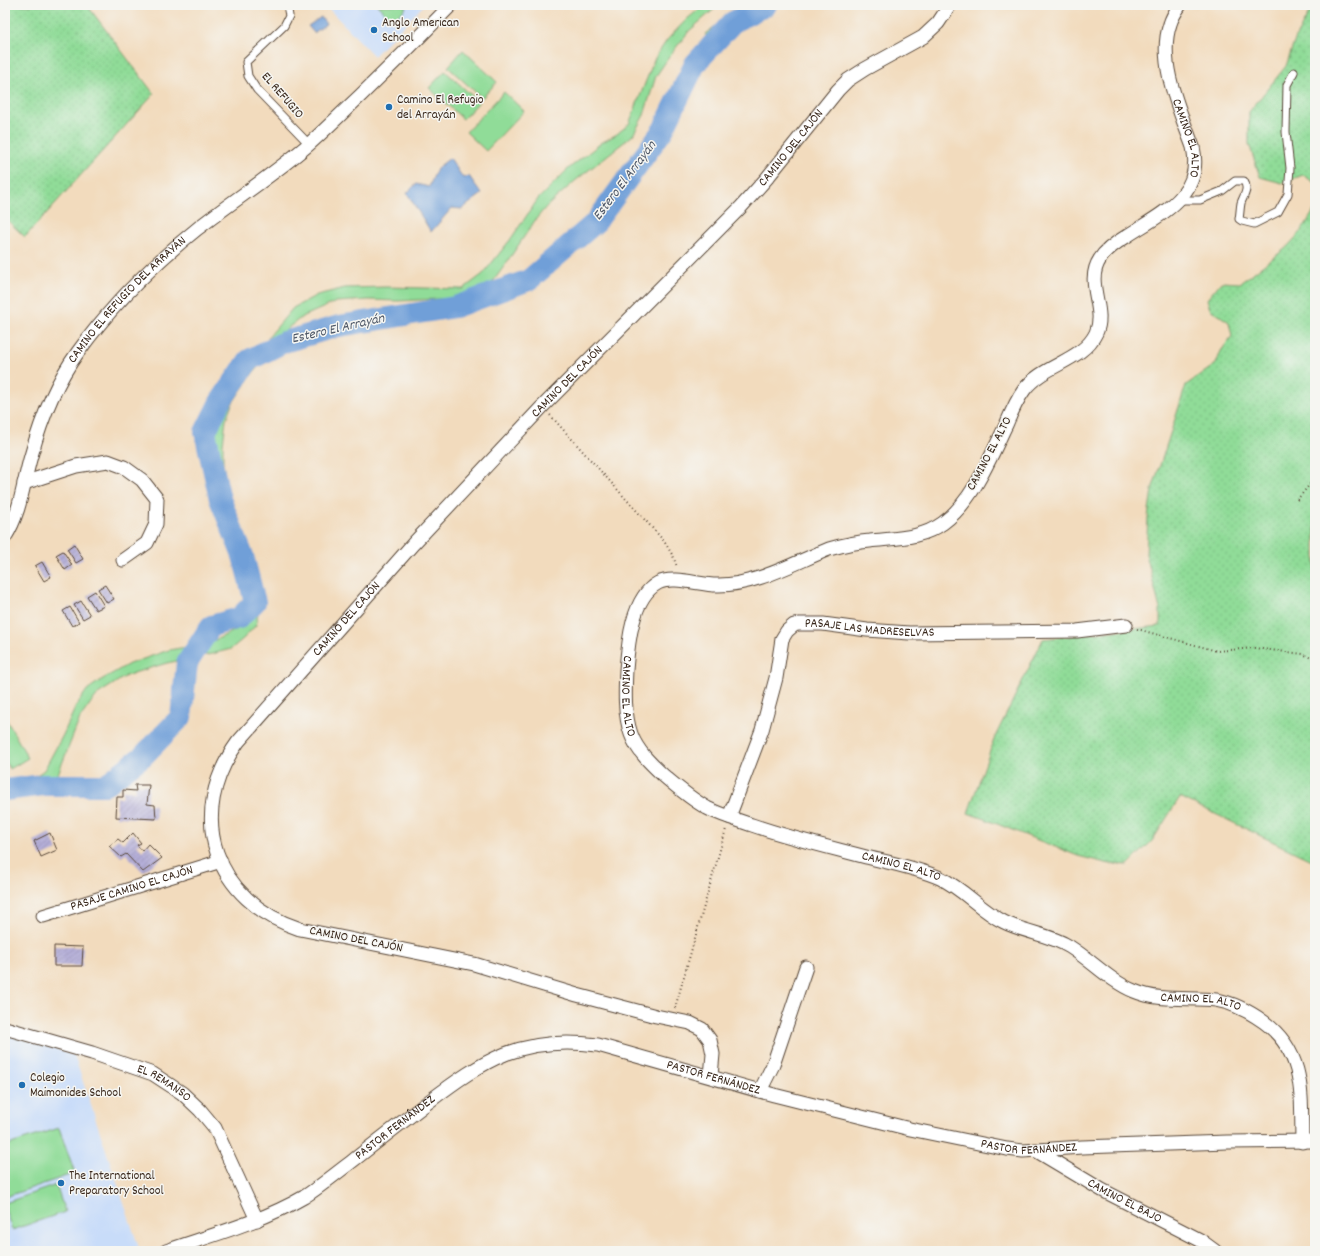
<svg xmlns="http://www.w3.org/2000/svg" width="1320" height="1256" font-family="Dekko,sans-serif">
  <style>
    .built { fill: #c8dcf9 }
    .grass { fill: url(#grass-dots); stroke: #66835b }
    .park { fill: #90dc98; stroke: #66835b }
    .water { fill: #6f9fd8; stroke: #55647b }
    .lines { fill: none; stroke-linecap: round; stroke-linejoin: round }
    .river { stroke: #6f9fd8; stroke-width: 22 }
    .building { fill: url(#building-hatch) }
    .service-casing { stroke: #564536; stroke-width: 9 }
    .minor-casing { stroke: #564536; stroke-width: 15 }
    .path { stroke: #564536; stroke-width: 2; stroke-dasharray: 1 3; stroke-linecap: butt }
    .service { stroke: #fff; stroke-width: 7 }
    .minor { stroke: #fff; stroke-width: 13 }
    .poi-dot { fill: #1f6fb2; stroke: #f6f6f2; stroke-width: 1.5 }
    .labels { text-anchor: middle; dominant-baseline: central; stroke-width: 3; stroke-linejoin: round; paint-order: stroke }
    .poi-label { font-size: 13px; fill: #3b2a1e; stroke: #f6f6f2; text-anchor: start }
    .street-label { font-size: 13px; fill: #3b2a1e; stroke: #f6f6f2 }
    .water-label { font-size: 14px; font-style: italic; fill: #505968; stroke: #f6f6f2 }
  </style>
  <defs>
    <pattern id="grass-dots" width="8" height="8" patternUnits="userSpaceOnUse"><rect width="8" height="8" fill="#90dc98"/><path d="M2 2h.1M6 6h.1" fill="none" stroke="#7dbd83" stroke-width="1.8" stroke-linecap="round"/></pattern>
    <pattern id="building-hatch" width="6" height="6" patternUnits="userSpaceOnUse"><rect width="6" height="6" fill="#b4aed8"/><path d="M-1 1l2-2M0 6l6-6M5 7l2-2" fill="none" stroke="#948eaf"/></pattern>
  </defs>
  <rect width="100%" height="100%" fill="#f6f6f2"/>
  <filter id="ink" filterUnits="userSpaceOnUse"><feTurbulence type="fractalNoise" baseFrequency=".025" numOctaves="2"/><feDisplacementMap in="SourceGraphic" scale="8" xChannelSelector="R" yChannelSelector="G"/><feConvolveMatrix kernelMatrix="1 2 1 2 8 2 1 2 1" color-interpolation-filters="sRGB"/></filter>
  <filter id="wash" filterUnits="userSpaceOnUse"><feTurbulence type="fractalNoise" baseFrequency=".012" numOctaves="4" result="noise"/><feDisplacementMap in="SourceGraphic" scale="16" xChannelSelector="R" yChannelSelector="G"/><feGaussianBlur stdDeviation="0.9" result="paint"/><feColorMatrix in="noise" values="0 0 0 0 0 0 0 0 0 0 0 0 0 0 0 0 0 1.4 0 .05"/><feComposite in="paint" operator="in"/></filter>
  <g filter="url(#wash)">
    <rect width="100%" height="100%" fill="#f2dbbd"/>
    <g class="built">
      <polygon points="325,5 424,5 374,56"/>
      <polygon points="5,1031 74,1055 140,1251 5,1251"/>
    </g>
    <g class="grass">
      <polygon points="5,5 87,5 154,94 25,237 5,218"/>
      <polygon points="1313,5 1315,5 1315,183 1303,175 1282,183 1260,177 1249,144 1249,112 1286,66 1296,37"/>
      <polygon points="1315,205 1315,862 1180,797 1152,841 1128,865 1110,864 1078,856 987,820 968,813 995,737 1043,639 1160,626 1160,609 1146,554 1148,517 1152,490 1186,385 1216,364 1221,351 1232,336 1229,322 1210,309 1207,299 1221,282 1240,283 1286,248 1301,232 1315,209"/>
    </g>
    <g class="park">
      <polygon points="377,5 403,5 406,8 393,21"/>
      <polygon points="704,5 719,5 689,31 671,54 656,76 644,115 633,135 575,181 546,207 536,219 505,265 487,290 480,295 459,298 398,301 369,300 336,302 302,317 289,327 250,377 232,404 226,420 223,444 223,464 231,511 253,563 261,595 256,625 244,638 231,649 212,654 167,663 137,672 126,676 98,694 90,704 80,718 58,774 49,782 31,792 5,798 5,786 27,782 44,770 63,735 76,706 87,690 101,680 129,664 169,650 209,643 236,630 246,617 249,608 250,583 246,571 234,549 225,521 213,451 214,430 219,405 230,387 271,334 293,308 317,295 345,288 386,287 463,289 483,274 510,240 538,199 568,169 601,143 617,134 629,124 655,58 667,40 686,20"/>
      <polygon points="737,9 748,23 716,48 705,34"/>
      <polygon points="463,50 497,82 482,98 448,67"/>
      <polygon points="445,71 479,102 463,119 429,88"/>
      <polygon points="504,92 524,111 486,151 466,132"/>
      <polygon points="6,719 28,758 10,769 5,760 5,720"/>
      <polygon points="59,1128 75,1173 5,1197 5,1146"/>
      <polygon points="56,1185 65,1212 12,1230 5,1209 5,1203"/>
    </g>
    <g class="water">
      <polygon points="321,17 326,24 314,33 308,26"/>
      <polygon points="450,158 463,178 469,176 482,194 462,209 452,208 431,232 407,193 416,184 429,187 437,168"/>
    </g>
    <g class="lines">
      <polyline class="river" points="5,790 43,785 105,785 143,756 181,717 187,663 211,626 239,618 255,602 243,556 220,499 205,432 220,402 249,360 284,342 339,326 455,307 529,280 596,222 663,130 695,64 733,22 766,5"/>
    </g>
    <g id="blocks">
      <g class="building">
        <polygon points="74,544 83,559 76,563 67,549"/>
        <polygon points="63,551 72,565 65,570 56,555"/>
        <polygon points="42,562 51,577 44,581 35,566"/>
        <polygon points="105,585 114,599 107,603 98,589"/>
        <polygon points="95,591 104,606 96,610 87,596"/>
        <polygon points="81,601 90,615 83,619 74,605"/>
        <polygon points="70,607 79,622 72,626 63,611"/>
        <polygon points="135,785 149,785 147,804 155,805 156,819 116,817 117,797 123,797 123,790 136,791"/>
        <polygon points="50,833 57,850 41,857 34,841"/>
        <polygon points="133,833 141,843 137,845 142,851 148,844 162,858 143,872 126,854 121,857 109,846 118,839 123,843"/>
        <polygon points="54,946 83,947 82,966 54,966"/>
      </g>
    </g>
  </g>
  <g filter="url(#ink)">
    <use href="#blocks" fill-opacity="0" stroke="#564536" stroke-width="1"/>
    <g class="lines">
      <g class="service-casing">
        <g id="service">
          <polyline points="287,5 289,16 284,26 246,62 248,76 257,90 309,144"/>
          <path d="M1179,200H1200L1222,191L1235,181H1244C1249,189 1244,195 1241,203C1240,208 1240,214 1239,219L1242,221L1254,224L1278,212L1288,194L1290,168L1286,132L1287,85L1294,72"/>
        </g>
      </g>
      <g class="minor-casing">
        <g id="minor">
          <path id="s1" d="M1180,5C1176,11 1172,17 1170,24C1157,62 1180,111 1193,147C1204,195 1162,213 1127,236C1117,242 1106,249 1100,259C1084,283 1107,309 1096,333C1083,361 1042,365 1024,390C1016,401 1011,413 1006,425C990,458 973,501 943,523C921,539 896,538 870,541C856,542 843,545 829,549C794,563 754,586 717,585C699,585 673,575 658,583C632,597 628,644 626,670C625,691 624,714 631,734C637,751 651,764 664,776C678,788 691,799 707,808C721,815 737,820 752,825C789,838 828,847 866,857C891,863 917,868 940,878C964,889 981,911 1004,922C1026,933 1050,934 1070,947C1092,961 1110,981 1134,991C1160,1002 1188,997 1216,1000C1234,1003 1250,1012 1264,1022C1306,1053 1301,1096 1302,1142"/>
          <polyline points="24,483 76,466 108,461 124,467 142,480 157,499 156,524 147,543 123,560"/>
          <path id="s2" d="M5,537C21,512 23,483 31,456C41,420 56,382 78,352C112,305 152,265 197,229C234,200 273,175 308,145C326,129 343,112 360,96C391,66 421,36 451,5"/>
          <path id="s3" d="M729,817L762,730L776,678L782,639L787,631L794,625L799,624H823L867,630L909,633L1077,631L1126,625"/>
          <path id="s4" d="M43,916L221,861"/>
          <path id="s5" d="M5,1028L92,1053L153,1074L182,1093L200,1110L215,1128L257,1220"/>
          <path id="s6" d="M711,1076L713,1054L710,1040L702,1029L690,1023L656,1016L577,995L474,964L300,929C214,901 185,815 238,742L413,544L542,407L741,207L767,178L838,90L848,80L865,69L923,37L938,23L950,5"/>
          <polyline points="760,1091 773,1065 806,967"/>
          <path id="s7" d="M1035,1150L1102,1190L1200,1240L1215,1251"/>
          <path id="s8" d="M166,1251C212,1235 261,1222 304,1197C320,1187 335,1174 350,1163C375,1143 401,1123 427,1103C485,1059 522,1035 598,1045L774,1095L910,1129L1007,1149L1023,1151L1082,1147L1227,1142L1315,1141"/>
        </g>
      </g>
      <g class="path">
        <polyline points="550,415 664,541 673,556 677,567"/>
        <polyline points="1297,500 1315,478"/>
        <polyline points="1137,629 1217,651 1254,648 1303,654 1315,660"/>
        <polyline points="675,1008 726,829"/>
      </g>
      <use href="#service" class="service"/>
      <use href="#minor" class="minor"/>
    </g>
  </g>
  <g class="poi-dot">
    <circle cx="374" cy="30" r="4"/>
    <circle cx="389" cy="107" r="4"/>
    <circle cx="22" cy="1085" r="4"/>
    <circle cx="61" cy="1183" r="4"/>
  </g>
  <g class="labels">
    <g class="poi-label">
      <text x="382" y="23">Anglo American<tspan x="382" dy="15">School</tspan></text>
      <text x="397" y="100">Camino El Refugio<tspan x="397" dy="15">del Arrayán</tspan></text>
      <text x="30" y="1078">Colegio<tspan x="30" dy="15">Maimonides School</tspan></text>
      <text x="69" y="1176">The International<tspan x="69" dy="15">Preparatory School</tspan></text>
    </g>
    <g class="street-label">
      <text transform="translate(282 96) rotate(49)">EL REFUGIO</text>
      <text stroke="none"><textPath href="#s1" startOffset="139">CAMINO EL ALTO</textPath></text>
      <text stroke="none"><textPath href="#s6" startOffset="1511">CAMINO DEL CAJÓN</textPath></text>
      <text stroke="none"><textPath href="#s2" startOffset="272">CAMINO EL REFUGIO DEL ARRAYÁN</textPath></text>
      <text stroke="none"><textPath href="#s6" startOffset="1187">CAMINO DEL CAJÓN</textPath></text>
      <text transform="translate(990 454) rotate(-62)">CAMINO EL ALTO</text>
      <text stroke="none"><textPath href="#s6" startOffset="863">CAMINO DEL CAJÓN</textPath></text>
      <text stroke="none"><textPath href="#s3" startOffset="281">PASAJE LAS MADRESELVAS</textPath></text>
      <text stroke="none"><textPath href="#s1" startOffset="1050">CAMINO EL ALTO</textPath></text>
      <text stroke="none"><textPath href="#s1" startOffset="1399">CAMINO EL ALTO</textPath></text>
      <text stroke="none"><textPath href="#s4" startOffset="93">PASAJE CAMINO EL CAJÓN</textPath></text>
      <text transform="translate(356 940) rotate(11)">CAMINO DEL CAJÓN</text>
      <text stroke="none"><textPath href="#s1" startOffset="1734">CAMINO EL ALTO</textPath></text>
      <text stroke="none"><textPath href="#s8" startOffset="610">PASTOR FERNÁNDEZ</textPath></text>
      <text stroke="none"><textPath href="#s5" startOffset="169">EL REMANSO</textPath></text>
      <text stroke="none"><textPath href="#s8" startOffset="263">PASTOR FERNÁNDEZ</textPath></text>
      <text stroke="none"><textPath href="#s8" startOffset="934">PASTOR FERNÁNDEZ</textPath></text>
      <text stroke="none"><textPath href="#s7" startOffset="103">CAMINO EL BAJO</textPath></text>
    </g>
    <g class="water-label">
      <text transform="translate(625 181) rotate(-53)">Estero El Arrayán</text>
      <text transform="translate(338 329) rotate(-13)">Estero El Arrayán</text>
    </g>
  </g>
  <rect width="1320" height="1256" fill="none" stroke="#f6f6f2" stroke-width="20"/>
</svg>
